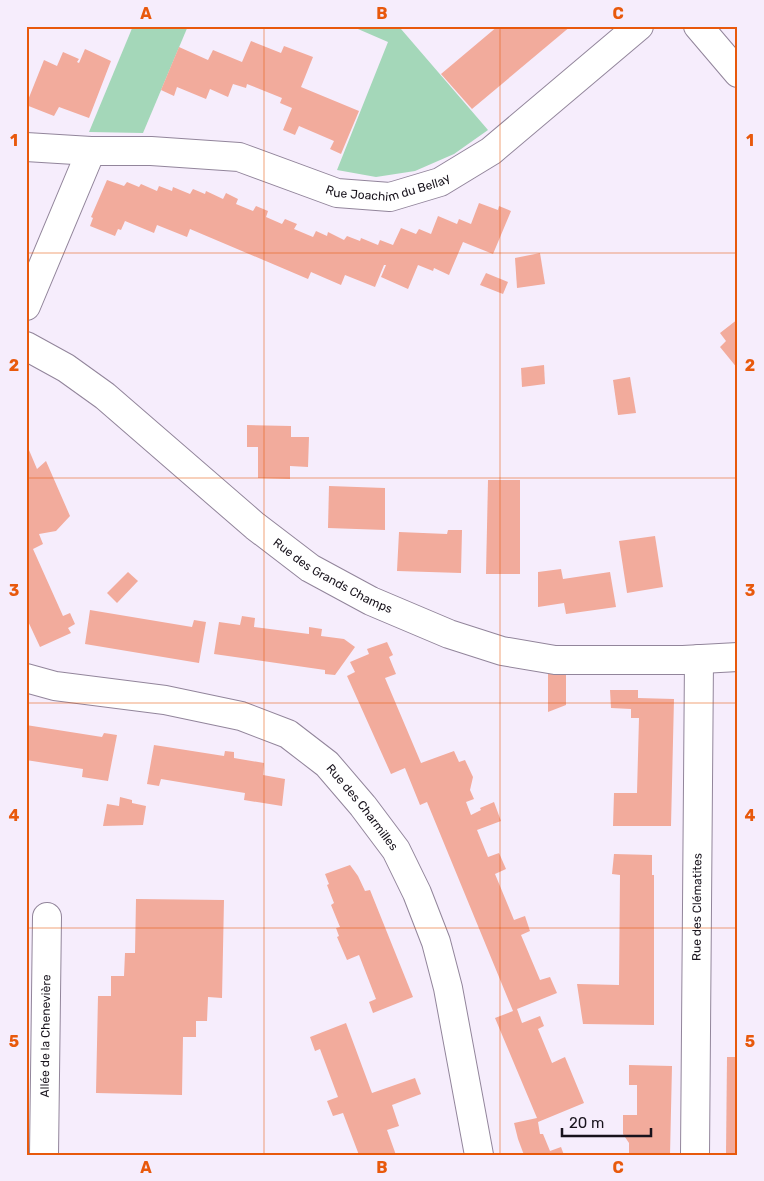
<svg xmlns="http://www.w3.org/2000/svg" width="764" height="1181" font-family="Rubik,sans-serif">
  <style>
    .green { fill: #a4d7b9 }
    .building { fill: #f2ab9c }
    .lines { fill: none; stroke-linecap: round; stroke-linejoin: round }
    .minor-casing { stroke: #92859b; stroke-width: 30 }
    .minor { stroke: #fff; stroke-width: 28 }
    .grid { fill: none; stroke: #e8590c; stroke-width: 1; stroke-opacity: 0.55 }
    .labels { text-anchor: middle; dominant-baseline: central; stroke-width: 4; stroke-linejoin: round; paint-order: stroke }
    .street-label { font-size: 12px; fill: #18131c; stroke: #f6edfc }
    .neatline { fill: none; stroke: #e8590c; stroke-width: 2 }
    .grid-label { font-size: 16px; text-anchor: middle; font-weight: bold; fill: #e8590c }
  </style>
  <rect width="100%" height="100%" fill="#f6edfc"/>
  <g class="green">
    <polygon points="133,26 188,26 143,133 89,132"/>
    <polygon points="351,26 404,26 401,29 488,130 454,154 415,171 376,177 337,170 388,42"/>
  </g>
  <g class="building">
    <polygon points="498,26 571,26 472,109 441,74"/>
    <polygon points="251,41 281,53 284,46 313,57 301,87 359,111 341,154 330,149 334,141 299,126 295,135 283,130 292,108 280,103 282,98 247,84 246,88 233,84 228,97 210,89 206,99 177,87 174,96 161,90 179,47 208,60 213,50 242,62"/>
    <polygon points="85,49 111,61 89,118 59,107 54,116 26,105 44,60 57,66 63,52 79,59 77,62 79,63"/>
    <polygon points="107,180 124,186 127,182 139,187 141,184 157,191 159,186 172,191 173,187 190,194 193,189 205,194 206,191 223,199 226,193 238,199 236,204 253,211 256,206 268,211 266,217 282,224 285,219 297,224 294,229 313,237 316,231 327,236 328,232 344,240 347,236 360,241 361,238 378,245 380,240 393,245 401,228 416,234 419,229 431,234 438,216 457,224 459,219 471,224 479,203 498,210 499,206 511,211 493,254 463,242 449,275 434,268 433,271 418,265 408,289 381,277 386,265 384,265 375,287 345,275 341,285 311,272 308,279 190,229 187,237 157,225 154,233 125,221 121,230 118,229 115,236 90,226 93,218 91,217"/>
    <polygon points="540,253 545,284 517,288 515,258"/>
    <polygon points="486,273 508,282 503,294 480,285"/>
    <polygon points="738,319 738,369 720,347 726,341 720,333"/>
    <polygon points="544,365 545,384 522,387 521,368"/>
    <polygon points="630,377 636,413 618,415 613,380"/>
    <polygon points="247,425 291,426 291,437 309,437 308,467 290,466 290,479 258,478 258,447 247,447"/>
    <polygon points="26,443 37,469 46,461 70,516 56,531 39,534 43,544 33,549 63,616 70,613 75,624 68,628 71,633 40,647 26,617 26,536 28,536 26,532"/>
    <polygon points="488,480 520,480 520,574 486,574"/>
    <polygon points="329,486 385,488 385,530 328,528"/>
    <polygon points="448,530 462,530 461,573 397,571 399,532 447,534"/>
    <polygon points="655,536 663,587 627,593 619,541"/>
    <polygon points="561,569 563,579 610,572 616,607 566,614 564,603 538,607 538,572"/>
    <polygon points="128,572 138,581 117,603 107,593"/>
    <polygon points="90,610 192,627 194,620 206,622 199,663 85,644"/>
    <polygon points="242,616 255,618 254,627 309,634 309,627 322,629 321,636 344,639 355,647 335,675 325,674 325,670 214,654 219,622 240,625"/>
    <polygon points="387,642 393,655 389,657 396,674 385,678 421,763 454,751 459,762 465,760 473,777 470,790 474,799 466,802 471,815 481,810 480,808 494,802 501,821 477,830 488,857 499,853 506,869 495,874 514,920 525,916 530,931 521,935 540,980 550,977 557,993 517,1009 522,1023 540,1016 544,1026 538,1029 552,1063 565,1057 584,1103 538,1122 540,1134 543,1134 550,1151 561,1147 564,1155 524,1155 518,1139 514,1123 537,1118 495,1018 513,1011 427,802 420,805 405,768 391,774 347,676 355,672 350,662 369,654 367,649"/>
    <polygon points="548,669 566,671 566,705 548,712"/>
    <polygon points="610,690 638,690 638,698 674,699 671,826 613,826 614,793 637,793 639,718 631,718 631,709 611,708"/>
    <polygon points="26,725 102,737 104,733 117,735 108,781 82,777 83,769 26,760"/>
    <polygon points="154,745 224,756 225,751 234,752 234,758 264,763 263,775 285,779 282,806 244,800 245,793 161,779 159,786 147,784"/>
    <polygon points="120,797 132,800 132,803 146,806 143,825 103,826 107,804 119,806"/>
    <polygon points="614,854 652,855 652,875 654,875 654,1025 583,1024 577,984 619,985 620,875 612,874"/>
    <polygon points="350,865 358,876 365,891 370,890 413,997 373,1013 369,1002 376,999 359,955 347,960 337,937 339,936 336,928 340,927 331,905 334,903 327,885 329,884 325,874"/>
    <polygon points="136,899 224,900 222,998 208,997 207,1021 196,1021 196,1037 183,1037 182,1095 96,1093 98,996 111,996 111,976 124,976 125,953 135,953"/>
    <polygon points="346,1023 372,1093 415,1078 421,1094 392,1105 399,1126 387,1130 396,1155 359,1155 343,1113 333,1116 327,1101 338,1097 320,1049 315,1051 310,1037"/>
    <polygon points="727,1057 738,1057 738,1155 726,1155"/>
    <polygon points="629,1065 672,1066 670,1155 629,1155 629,1143 623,1134 623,1115 637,1115 637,1085 629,1085"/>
  </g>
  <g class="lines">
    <g class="minor-casing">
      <g id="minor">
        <polyline points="698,26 738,73"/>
        <path id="s1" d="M26,147L91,151H151L239,157L337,193L390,197L440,182L491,151L639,26"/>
        <polyline points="26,306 91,151"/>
        <path id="s2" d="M26,346L66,368L105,396L255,526L310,568L371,601L449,634L502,651L555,660H683L738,657"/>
        <path id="s3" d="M26,678L55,686L165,700L241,716L288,734L327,764L363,806L396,850L417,893L436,942L448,988L479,1155"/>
        <path id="s4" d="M44,1155L47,917"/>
        <path id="s5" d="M695,1155L699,659"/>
      </g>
    </g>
    <use href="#minor" class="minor"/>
  </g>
  <path class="grid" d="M264,26V1155M500,26V1155M26,253H738M26,478H738M26,703H738M26,928H738"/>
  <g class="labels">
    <g class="street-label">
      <text stroke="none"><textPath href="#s1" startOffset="370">Rue Joachim du Bellay</textPath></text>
      <text stroke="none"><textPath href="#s2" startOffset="385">Rue des Grands Champs</textPath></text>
      <text stroke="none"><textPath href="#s3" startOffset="374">Rue des Charmilles</textPath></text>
      <text stroke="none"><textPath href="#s5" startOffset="248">Rue des Clématites</textPath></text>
      <text stroke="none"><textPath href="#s4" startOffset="119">Allée de la Chenevière</textPath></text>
    </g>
  </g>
  <rect width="764" height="1181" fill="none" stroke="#f6edfc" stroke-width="55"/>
  <path d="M562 1128v8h89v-8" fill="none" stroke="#18131c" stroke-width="2.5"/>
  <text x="569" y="1128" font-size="15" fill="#18131c" stroke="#f6edfc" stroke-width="4" paint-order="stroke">20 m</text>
  <rect x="28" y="28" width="708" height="1126" class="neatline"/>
  <g class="grid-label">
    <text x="146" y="19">A</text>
    <text x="382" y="19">B</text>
    <text x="618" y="19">C</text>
    <text x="14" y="146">1</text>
    <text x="750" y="146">1</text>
    <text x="14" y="371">2</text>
    <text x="750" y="371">2</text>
    <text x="14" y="596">3</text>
    <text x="750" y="596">3</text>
    <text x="14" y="821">4</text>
    <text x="750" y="821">4</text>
    <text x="14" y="1047">5</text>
    <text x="750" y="1047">5</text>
    <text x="146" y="1173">A</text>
    <text x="382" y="1173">B</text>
    <text x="618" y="1173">C</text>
  </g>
</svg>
